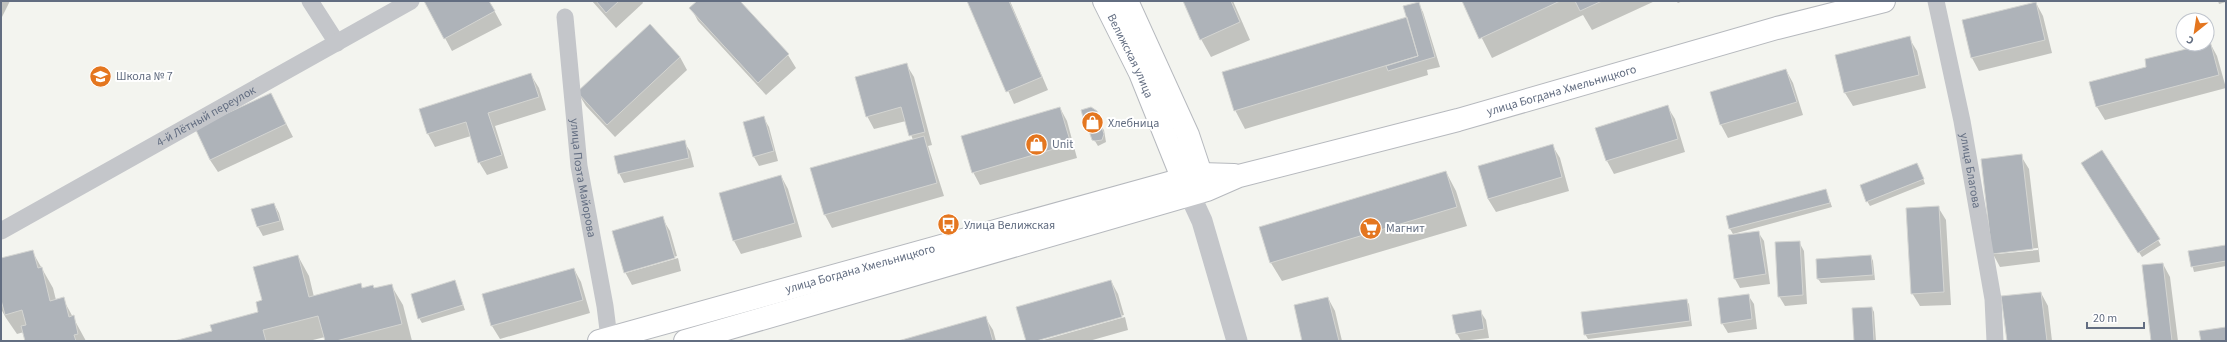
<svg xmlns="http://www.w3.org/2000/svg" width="2227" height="342" font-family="'Source Sans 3',sans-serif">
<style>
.shadow{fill:#0003;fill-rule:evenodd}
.building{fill:#aeb3b9;stroke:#d4d5d2}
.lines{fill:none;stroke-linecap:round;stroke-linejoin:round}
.secondary-casing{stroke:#b6b9be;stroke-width:24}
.minor{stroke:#c4c6ca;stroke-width:17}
.tertiary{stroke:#c4c6ca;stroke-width:21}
.secondary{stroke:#fff;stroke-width:22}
.labels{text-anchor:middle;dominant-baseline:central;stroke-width:4;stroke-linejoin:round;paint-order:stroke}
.street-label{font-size:12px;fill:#626d81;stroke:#fff}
.poi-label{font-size:12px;fill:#626d81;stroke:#fff;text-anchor:start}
</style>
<rect width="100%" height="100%" fill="#f3f4ef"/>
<path class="shadow" d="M1,1H10L1,19Z
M425,1H489L502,25L452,51Z
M592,1H642L643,3L616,28Z
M699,1H739L788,55L796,68L766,95L698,21L691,8Z
M968,1H1010L1048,90L1014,104Z
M1184,1H1233L1250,40L1211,57L1201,39Z
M1463,1H1655L1592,30L1583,15L1492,58Z
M1676,1H1683L1678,3Z
M2218,1H2226V2L2219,4Z
M1418,3L1423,12L1440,67L1427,70L1428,75L1245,129L1235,110L1408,18Z
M2036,3L2043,16L2052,53L1979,71L1972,58Z
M650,26L680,57L687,70L615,137L586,106L578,93Z
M1909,38L1917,51L1926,88L1853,106L1845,93Z
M2210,43L2217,56L2226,88L2105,120L2097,107L2091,83L2148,67L2146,60Z
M906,64L914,77L932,145L928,146L944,196L832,228L825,215L812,169L913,140L906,121L874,129L867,116Z
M1786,70L1793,83L1803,115L1728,138L1721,125L1711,93Z
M531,75L539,88L546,110L495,126L508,168L487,175L479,162L471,136L435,147L428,134L420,110Z
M271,94L293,137L218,172L210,160Z
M1667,106L1675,119L1685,152L1614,174L1607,161L1597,129Z
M1060,108L1067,121L1077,158L980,185L973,172Z
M1094,109L1101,122L1100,125L1104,130L1106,142L1098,146L1087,128L1082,111Z
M763,117L769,127L778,161L759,166L754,157Z
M684,142L690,151L694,167L624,183L619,173Z
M1552,145L1560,158L1569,191L1496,212L1488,199Z
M2102,151L2161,245L2142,257L2085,168Z
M2021,156L2029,169L2040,262L2000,267L1993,254ZM2038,248V250L1997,254V252Z
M1919,168L1925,184L1870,206L1867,201Z
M1446,172L1456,191L1467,226L1282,281L1271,263L1261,227Z
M781,176L788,189L802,237L741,254L734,241L720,193Z
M1826,190L1832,207L1733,234L1730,229L1727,217Z
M274,204L279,213L284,230L263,236L258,227L253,210Z
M1938,207L1946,220L1951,305L1920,306L1912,293Z
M662,218L670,231L677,256L626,271V273L678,258L681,271L632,285L625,272Z
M1758,232L1764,241L1770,284L1740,288L1735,279Z
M1799,242L1804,251L1807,304L1785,306L1779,296Z
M2226,246V266L2194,272L2189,252Z
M32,251L53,288L56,300L63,299L86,341H26L24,332L17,334L6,318L1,309V259Z
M298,256L309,276L314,297L361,285L363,289H375L391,285L403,305L412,341H326L325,337L309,341H177L213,332L259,313L263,301Z
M1871,256L1873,261L1875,280L1821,283L1818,279Z
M2163,264L2170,277L2178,341H2152Z
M574,269L581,282L590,313L500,339L492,326L483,295Z
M455,281L465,310L422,323L419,318Z
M1111,281L1118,294L1124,315L1027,341Z
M2041,293L2048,306L2052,341H2008Z
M1748,295L1754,304L1757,329L1728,333L1722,323Z
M1328,298L1335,311L1342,341H1303Z
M1686,300L1689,304L1692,326L1588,339L1585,334Z
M1872,308L1874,312L1876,341H1855Z
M1480,311L1486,320L1489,338L1461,341L1457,334Z
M985,317L993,330L996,341H902Z
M1125,317L1128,330L1089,341H1040Z"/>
<path class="building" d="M424,1H489L495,11L444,39Z
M596,1H619L606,13Z
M697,1H740L789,54L758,83L689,8Z
M967,1H1009L1042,77L1006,92Z
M1183,1H1231L1240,22L1200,40Z
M1462,1H1560L1479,39Z
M1575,1H1602L1580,11Z
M1419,2L1435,57L1388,71L1386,66L1418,56L1403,6Z
M2036,2L2045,40L1971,58L1962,20Z
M1407,17L1418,56L1234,111L1222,72Z
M650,24L680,57L607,125L577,92Z
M1910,36L1919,75L1844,93L1835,55Z
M2210,41L2219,75L2096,107L2089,82L2146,67L2145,59L2207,44Z
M907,63L925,132L909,136L901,107L866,117L855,77Z
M1786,69L1797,102L1720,125L1710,92Z
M531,73L539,97L488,113L502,155L478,163L466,122L427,134L419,109Z
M271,93L286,124L210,160L195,128Z
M1668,105L1678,139L1606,161L1595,128Z
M1060,107L1071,144L972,173L961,136Z
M1091,107L1097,111L1099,117L1097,122L1101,125L1104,134L1102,140L1095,141L1092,140L1088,128H1086L1081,110Z
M764,116L774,151L753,157L743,122Z
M924,136L937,183L824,215L810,168Z
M685,140L689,158L618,174L614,156Z
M1553,144L1562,177L1488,199L1478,166Z
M2102,150L2160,239L2138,253L2081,163Z
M2022,154L2033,249L1992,254L1981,159Z
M1917,163L1924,179L1866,202L1860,185Z
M1446,171L1457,207L1270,263L1259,227Z
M781,175L795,223L733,241L719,193Z
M1826,189L1830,203L1729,229L1726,216Z
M274,203L280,221L257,227L251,209Z
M1939,206L1944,292L1911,294L1906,208Z
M663,216L675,258L624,273L612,231Z
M1759,231L1766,274L1734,279L1728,235Z
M1800,241L1803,295L1778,297L1775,242Z
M2226,245V261L2191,267L2188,251Z
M33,250L38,268L42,267L50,301L64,297L69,317L74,315L78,334L74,335L76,341H25L21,326L26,325L22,310L5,315L1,300V258Z
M298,255L309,297L361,283L362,288L373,285L374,288L392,284L402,324L336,341H325L318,316L263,330L266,341H174L212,331L210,325L258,312L256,302L262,300L253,267Z
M1871,255L1873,275L1817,279L1816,259Z
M2163,263L2172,341H2151L2142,265Z
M574,268L583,300L491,326L482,294Z
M455,280L463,305L418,319L411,294Z
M1111,280L1122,317L1036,341H1026L1016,307Z
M2041,292L2047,341H2007L2001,296Z
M1749,294L1752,319L1721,324L1718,298Z
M1328,297L1339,341H1302L1294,305Z
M1687,299L1690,321L1584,335L1581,312Z
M1872,307L1874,341H1854L1852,308Z
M1481,310L1484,329L1456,334L1452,315Z
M986,316L993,341H898Z
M2226,327V341H2201L2199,331Z"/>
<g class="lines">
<defs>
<g id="secondary">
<path id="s4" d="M1104,1L1140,73L1183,180"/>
<path d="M1127,1L1188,135L1206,189"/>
<path id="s5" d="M599,341L1201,174L1234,175"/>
<path id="s6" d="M685,341L1207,190L1239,176L1458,120L1777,28L1884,1"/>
</g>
</defs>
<use href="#secondary" class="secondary-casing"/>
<g class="minor">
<path d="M310,1L337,43"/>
<path id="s1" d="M1936,1L1962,121L1993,299L1995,341"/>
<path id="s2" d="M565,17L579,166L605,306L609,338"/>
<path id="s3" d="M1,231L411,1"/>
</g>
<path class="tertiary" d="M1183,180L1202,221L1237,341"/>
<use href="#secondary" class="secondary"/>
</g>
<defs>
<symbol id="school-disc" viewBox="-11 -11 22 22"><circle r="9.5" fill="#e4761f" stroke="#fff"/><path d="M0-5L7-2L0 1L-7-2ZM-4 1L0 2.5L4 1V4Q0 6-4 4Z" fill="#fff"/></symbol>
<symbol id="shop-disc" viewBox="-11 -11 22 22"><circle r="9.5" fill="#e4761f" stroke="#fff"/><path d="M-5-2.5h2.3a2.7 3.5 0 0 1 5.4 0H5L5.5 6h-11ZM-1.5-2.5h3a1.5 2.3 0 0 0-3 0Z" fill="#fff"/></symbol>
<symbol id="bus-disc" viewBox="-11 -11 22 22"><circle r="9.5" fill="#e4761f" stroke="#fff"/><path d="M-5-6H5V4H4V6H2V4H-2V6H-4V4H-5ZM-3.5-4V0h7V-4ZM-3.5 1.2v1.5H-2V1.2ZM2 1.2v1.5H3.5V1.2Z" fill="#fff"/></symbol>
<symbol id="supermarket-disc" viewBox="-11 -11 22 22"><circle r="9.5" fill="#e4761f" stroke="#fff"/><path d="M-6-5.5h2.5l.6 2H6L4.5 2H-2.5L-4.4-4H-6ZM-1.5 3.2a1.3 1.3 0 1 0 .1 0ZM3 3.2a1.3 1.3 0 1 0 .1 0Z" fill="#fff"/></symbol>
</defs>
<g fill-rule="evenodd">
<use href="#school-disc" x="88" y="64" width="25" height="25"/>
<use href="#shop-disc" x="1080" y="110" width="25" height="25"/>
<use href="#shop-disc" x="1024" y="132" width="25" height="25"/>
<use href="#bus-disc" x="936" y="212" width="25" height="25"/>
<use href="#supermarket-disc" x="1358" y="216" width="25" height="25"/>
</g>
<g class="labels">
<g class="street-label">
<text stroke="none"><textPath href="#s4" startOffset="61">Велижская улица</textPath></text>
<text stroke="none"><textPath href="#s6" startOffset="912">улица Богдана Хмельницкого</textPath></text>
<text stroke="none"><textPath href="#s3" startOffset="235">4-й Лётный переулок</textPath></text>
<text stroke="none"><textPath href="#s1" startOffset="173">улица Благова</textPath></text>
<text stroke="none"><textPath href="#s2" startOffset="162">улица Поэта Майорова</textPath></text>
<text stroke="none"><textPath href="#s5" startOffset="271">улица Богдана Хмельницкого</textPath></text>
</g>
<g class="poi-label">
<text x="116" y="76">Школа № 7</text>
<text x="1108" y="123">Хлебница</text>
<text x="1052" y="144">Unit</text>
<text x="964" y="225">Улица Велижская</text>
<text x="1386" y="228">Магнит</text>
</g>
</g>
<rect width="2227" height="342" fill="none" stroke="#626d81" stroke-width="4"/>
<g transform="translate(2195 32) rotate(210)"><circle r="19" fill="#ffffff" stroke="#c0c5cd"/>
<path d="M0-3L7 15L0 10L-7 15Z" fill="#e4761f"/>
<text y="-6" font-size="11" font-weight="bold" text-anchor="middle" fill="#626d81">С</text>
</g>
<path d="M2087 322v6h57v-6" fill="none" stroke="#626d81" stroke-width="2"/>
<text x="2093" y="322" font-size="12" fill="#626d81" stroke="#ffffff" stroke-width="3" paint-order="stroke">20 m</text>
</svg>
